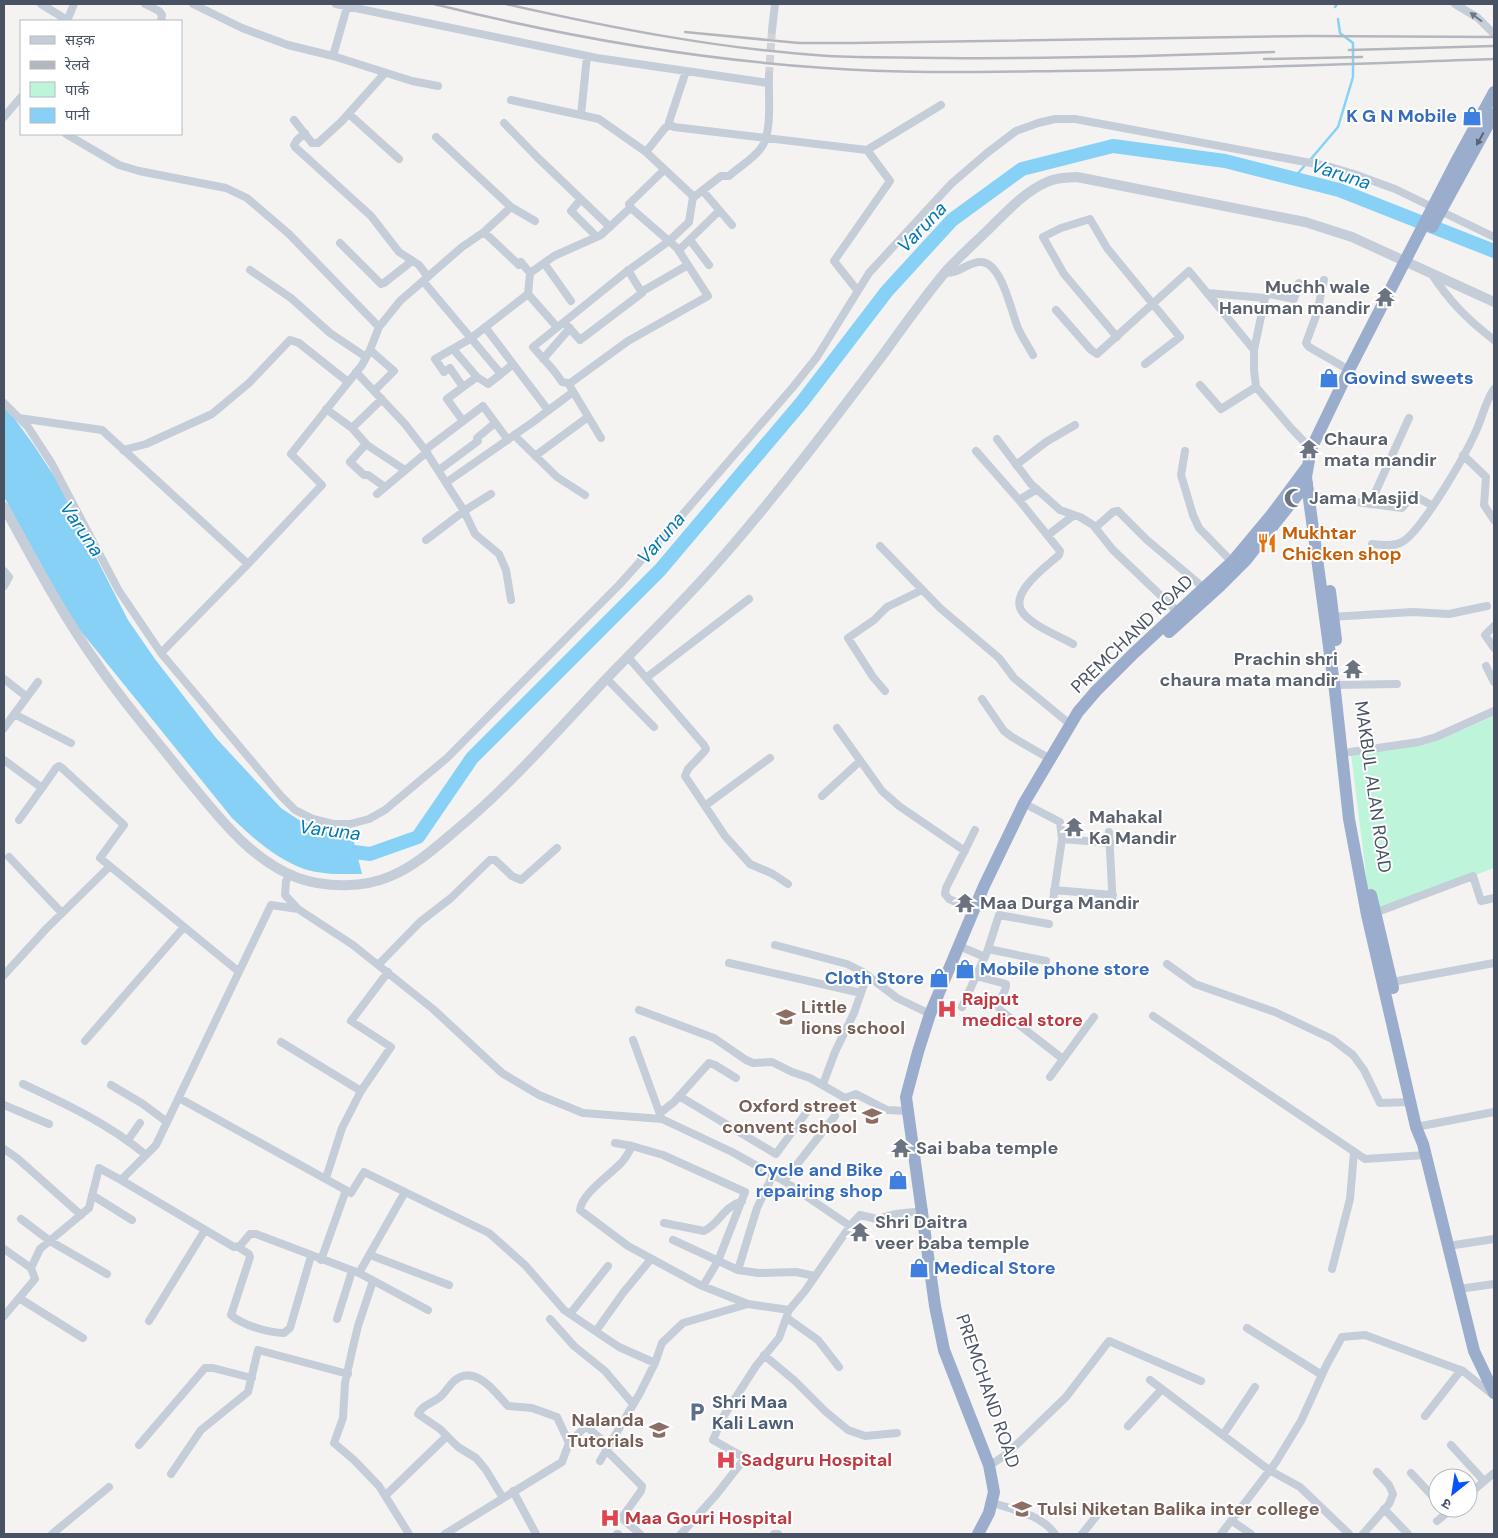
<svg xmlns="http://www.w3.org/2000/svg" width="1498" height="1538" font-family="'DM Sans','Noto Sans Devanagari',sans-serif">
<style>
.green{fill:#bef5da}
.water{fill:#87d1f6}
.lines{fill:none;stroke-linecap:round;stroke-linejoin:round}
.stream{stroke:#87d1f6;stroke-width:2.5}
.river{stroke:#87d1f6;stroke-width:14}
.minor-tunnel{stroke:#d2d3d5;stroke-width:8;stroke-dasharray:8 4;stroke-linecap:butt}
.minor{stroke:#c5cdd8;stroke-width:8}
.tertiary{stroke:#c5cdd8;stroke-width:10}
.trunk{stroke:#9badcc;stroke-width:12}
.rail{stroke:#b4b6bd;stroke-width:2.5}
.oneway{fill:#6e7786}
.oneway2{fill:#596478}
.labels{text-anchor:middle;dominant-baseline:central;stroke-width:4;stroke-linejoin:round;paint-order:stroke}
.shop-label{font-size:18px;font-weight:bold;fill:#366cbe;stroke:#fff;text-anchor:end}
.worship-label{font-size:18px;font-weight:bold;fill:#5b616d;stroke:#fff;text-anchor:start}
.food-label{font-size:18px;font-weight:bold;fill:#c56008;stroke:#fff;text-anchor:start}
.street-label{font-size:18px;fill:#485263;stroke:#fff}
.health-label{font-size:18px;font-weight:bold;fill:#be3a42;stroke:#fff;text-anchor:start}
.education-label{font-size:18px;font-weight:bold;fill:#785e54;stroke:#fff;text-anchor:start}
.service-label{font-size:18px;font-weight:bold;fill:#4e5e75;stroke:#fff;text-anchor:start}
.water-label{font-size:19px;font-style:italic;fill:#0179b4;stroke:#fff}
</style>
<rect width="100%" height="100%" fill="#f5f3f2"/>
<path class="green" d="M1494,716V868L1371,915L1351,754L1441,739Z"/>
<path class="water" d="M4,408L14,418L33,444L56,479L128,620L155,659L216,738L281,808L299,820L326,832L352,834L362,874C343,874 323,875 304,869C276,859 253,838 232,818L71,619L4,497Z"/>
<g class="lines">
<path class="stream" d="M1335,7L1337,4
M1310,160L1338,127L1353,77V43L1340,33L1338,19
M1293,179L1306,164"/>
<path class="river" d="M338,850L370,854L418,837L472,758L660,570L802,402L887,291L952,220L1022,169L1113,146L1225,161L1339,190L1494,251"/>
<path class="minor-tunnel" d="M769,75L772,30"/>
<path class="minor" d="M41,4L67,20
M145,4L159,11L162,15L161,21
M193,4L242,28L288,45L333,56
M336,4L597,58L768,83
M1455,4L1478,18L1494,34
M347,7L333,56L412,81L438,86
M67,21L74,4
M772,30L775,4
M686,71L669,122V124L674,127L867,150L941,105
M511,100L599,119L646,152L694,197L721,176H729C739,167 753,159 761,148C773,133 768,94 769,75
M349,114L399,159
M581,115L587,56
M4,117L21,97
M294,120L312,143H318L341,122L385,73
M504,123L537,157L610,227
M305,133L297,140L294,145L295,147L371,216L399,252L419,265L428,277
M66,134L119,165L139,171L226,188L247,198L289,234L379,327
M436,137L511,207
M646,152L665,128L670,125
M703,191L732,225
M581,199L571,211L597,237
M632,209L629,204L664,170
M484,232L519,265L521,262L530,273L554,256L601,235L628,210L632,209
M690,240L709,265
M340,243L381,284L384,283L412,261
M677,248L680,249L719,211
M544,263L571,301
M250,270L291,298L330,333L366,357
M945,273C960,274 968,261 982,262C1002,264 1011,311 1018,328C1022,337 1028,346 1033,355
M1431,273C1449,301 1468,320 1494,340
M1324,280L1317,313L1306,343L1309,347L1349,370
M423,281L501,374L513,364
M1299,283L1294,299L1269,294L1265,298L1254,350V370L1256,387L1291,428L1311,449
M857,290L834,261L890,181L867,150
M641,292L688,265
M1207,293L1265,298
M528,294L557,327
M1056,310L1091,350L1097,354L1189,271L1254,350
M564,322L580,340L642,293L628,270
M485,327L548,410
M1117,337L1064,274L1043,237L1061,228L1090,219L1107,248L1180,337L1145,364
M453,349L477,377L463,387
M370,350L394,371L374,391
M543,359L570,328
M356,372L405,424L425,450L464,511L475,534L499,554L506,570L511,600
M477,377L488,384L501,374
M569,384L628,341L708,296L677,248L632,209
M1200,385L1221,409L1256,387
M4,403L28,427L52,464L119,591L161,653L281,796L295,810L313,819L333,824H350L369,819L385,810L447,758L619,585L683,514L793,387L817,357L869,273L951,184L987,153L1016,131L1038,123L1055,119H1075L1327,166L1354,174L1395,189L1494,237
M326,409L352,428L382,399
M19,418L102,430L248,564
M463,421L447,399L463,387L450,368L444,372L435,359L470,339L528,294L530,273
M352,428L367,445L405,470
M514,435L557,477L585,495
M601,438L568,383L562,382C554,369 543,359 533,347L626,272L669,241L689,222L693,197
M997,439L1031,484L1060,510L1080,517L1093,525L1113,550L1178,612
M366,444L350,462L364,475H368L385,487
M123,450L146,444L212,414L249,383L290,340L299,343L348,382
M425,450L483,406L508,440
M976,451L1019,500L1060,551L1059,555C1047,566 1007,594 1023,613C1033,626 1059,636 1073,644
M1185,451L1181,475L1193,515L1199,528L1232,562
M1463,455L1486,477L1484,505L1494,520
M535,456L588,417
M1016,465L1046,442L1075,425
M439,470L478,441L477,438L495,423
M447,482L533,422L573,392
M377,494L427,452
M1317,497L1402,508L1413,495L1433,506
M1019,500L1037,489
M1370,504L1409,418
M1096,527L1113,512L1118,511L1147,540L1204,588
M1048,535L1074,515
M426,540L464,511L491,494
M1372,544C1381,545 1394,547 1402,542C1422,531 1466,454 1476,431C1483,416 1485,402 1494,389
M880,546L940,608L999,658L1014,678L1071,725
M4,571L9,577L4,586
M1330,617L1413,612L1449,614L1487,606
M1494,626L1485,635L1494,648
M161,653L248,564L322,485L291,454L362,365L370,350L379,327L400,301L462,247L484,232L511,207L535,221
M628,657L704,745L706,749L704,752L688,769L685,776L725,836L750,864L773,874L788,884
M1486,666L1494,682
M646,678L749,599
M4,679L27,697
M607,679L654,727
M1334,685L1397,684
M885,691L873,677L848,638L874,620L887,607L922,590
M982,699L1004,731L1012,737L1050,759
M14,714L71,743
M4,728L38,682
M837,728L882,791L899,806L965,851
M1350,752L1419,742L1436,737L1494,711
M4,760L42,788L56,768L59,766L62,768L124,825L100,858L238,971
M822,796L860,761
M706,805L770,758
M1031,807L1060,822L1062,839L1111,843
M19,820L42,788
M975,830L946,888L945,894L949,899L975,910
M1109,832L1113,907
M9,857L62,913
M291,874L286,881L285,895L298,909
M1054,890L1113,895
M1053,900L1062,839
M1372,914L1473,876L1481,901L1494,898
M775,945L847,964L863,972L897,998L930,1014
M959,946L985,957
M988,949L1046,961
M729,963L861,993
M1167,964L1195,984L1275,1012L1332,1039L1353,1055L1364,1070L1380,1103L1410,1102
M378,965L420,922L451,898L490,860H495L512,876L521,880L557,848
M4,975L46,929L109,867
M976,976L1006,984C1007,994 995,1000 1000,1010L1063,1059
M1392,982L1494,963
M962,1007L987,952L999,915L1049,924
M639,1010L714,1038L746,1060L753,1063L772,1062L792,1072L810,1078L845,1098L856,1094L887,1110L907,1111
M1153,1016L1365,1159L1426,1155
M633,1040L661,1117
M85,1041L184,927
M281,1042L361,1091
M1050,1077L1094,1017
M23,1084C66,1104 109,1124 146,1155
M823,1084L835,1052L854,1013L867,976
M111,1085L143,1104L167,1122
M679,1096L776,1154L806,1113
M179,1098L351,1193L364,1172L489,1233L525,1265L564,1310L619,1347L655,1363
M4,1105L49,1124
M660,1113L674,1102L709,1063L715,1065L736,1078
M1416,1127L1494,1112
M128,1140L140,1123
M615,1143L632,1146L663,1155L745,1192L718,1261L703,1286
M632,1146C629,1152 626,1158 621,1163C611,1174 581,1194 580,1210L628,1246L700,1285L748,1304
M4,1149L17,1158L81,1215
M326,1178L342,1128L361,1091L391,1047L351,1021L388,972
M121,1180L234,1247L240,1246L250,1234H256L359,1273L428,1310
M784,1181L835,1116
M92,1195L132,1220
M21,1219L50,1241L107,1274
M664,1223L704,1231C719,1224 723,1207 742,1201
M673,1240L738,1270L758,1273L796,1272L815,1276
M1448,1246L1494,1239
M238,1247L249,1254L250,1257L231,1315C242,1325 269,1333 284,1333L290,1328L311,1256
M4,1249L31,1268
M370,1255L449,1285
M321,1260L346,1190
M1332,1269L1350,1199L1354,1152
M738,1270L757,1208L773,1175
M359,1273L405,1192
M373,1281L358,1326L352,1351L345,1383L343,1418L334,1443L354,1460L379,1486L409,1534
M1459,1289L1494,1284
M19,1298L83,1338
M570,1314L608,1266
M4,1316L35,1279L31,1268L40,1249L89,1208L99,1168L121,1180L156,1145L271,905L298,909L353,945L433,1009L502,1073L539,1095L583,1113L662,1119L732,1152L784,1181L850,1226L860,1215L877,1219L895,1214L924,1211
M787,1318L818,1340L839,1367
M337,1319L352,1271
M550,1319L574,1346L605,1371L633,1404
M149,1321L205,1230
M1247,1328L1322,1375
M596,1331L623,1293L651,1259
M764,1355L795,1381L826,1412L848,1430L865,1436L897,1433
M1150,1380L1269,1470L1300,1487L1349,1534
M1425,1416L1461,1370
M1128,1426L1162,1389
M1223,1435L1255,1387
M569,1443L586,1426L609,1446
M139,1445L205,1368H213L252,1378
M1451,1445L1484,1481
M606,1450L642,1486L641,1491L623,1516L624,1520L640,1534
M600,1461L640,1393L655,1363L662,1343L683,1323L748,1304L789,1310L805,1291L850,1226
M995,1462L1008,1453L1066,1397L1109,1341L1201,1381
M1411,1473L1438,1502
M171,1474L201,1430L248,1392L258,1350L348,1374
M513,1491L536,1534
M386,1495L447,1436
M1468,1495L1494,1473
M993,1503C1015,1510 1041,1515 1055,1534
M1384,1509L1408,1534
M1232,1521L1251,1534
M1437,1521L1453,1508
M52,1534L109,1487
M445,1534L562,1462L569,1443L557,1417L532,1408L508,1406C495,1392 474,1362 453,1382C448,1387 445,1393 440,1397C433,1403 422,1405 418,1414L440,1429L458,1447L476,1458L486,1470L503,1498
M617,1534H618
M681,1534L716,1495L745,1458L713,1440L723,1417L756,1366L779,1338L789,1310
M774,1534H778
M1082,1534L1102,1509
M1221,1534L1276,1462L1301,1421L1326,1366L1342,1337L1365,1335L1463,1371L1493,1395
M1363,1534L1389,1504L1393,1494L1389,1485L1377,1472"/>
<path class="tertiary" d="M4,507C33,559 61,613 96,662C122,701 154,737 183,774C215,812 249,860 298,878C326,888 364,888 391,876C415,866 435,848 455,831C506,789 549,740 594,692C635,648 679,607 719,561C777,495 832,422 885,352C905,324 925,296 947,270C961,255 977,241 992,226C1008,210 1026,191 1047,182C1057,177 1067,178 1077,177L1305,222L1352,237L1494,302"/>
<path class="trunk" d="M1494,92L1458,158L1349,370L1311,449L1306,477L1335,691L1349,819L1367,915L1416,1127L1423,1144L1474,1351L1494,1393
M1432,227L1494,114
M1330,591L1336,640
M1169,632L1220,586L1246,560L1307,483
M1371,895L1393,988
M978,1534L989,1513L994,1492L989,1465L944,1350L935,1306L906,1097L918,1052L930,1014L984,886L1024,803L1078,712L1096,691L1133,654L1232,562L1272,514L1307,467"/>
<path class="rail" d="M434,4C562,36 693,59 825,68C903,74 982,72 1060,71C1205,70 1350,64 1494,59
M506,4C612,28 719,49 828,56C866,58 906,57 944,58C1054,59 1164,56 1274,52
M685,32L799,43H852L1309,36L1494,37
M1349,50L1494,46
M1264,59L1362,57"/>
</g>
<defs><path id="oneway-solid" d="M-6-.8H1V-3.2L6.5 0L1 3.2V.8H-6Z" transform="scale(1.25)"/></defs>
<use class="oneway" href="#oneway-solid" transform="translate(1476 17) rotate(-143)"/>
<use class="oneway2" href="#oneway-solid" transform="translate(1480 139) rotate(119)"/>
<defs>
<symbol id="shop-bare" viewBox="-9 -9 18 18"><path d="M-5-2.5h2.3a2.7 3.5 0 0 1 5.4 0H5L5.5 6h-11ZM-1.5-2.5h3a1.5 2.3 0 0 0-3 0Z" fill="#3f7fe0" stroke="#fff" stroke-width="2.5" paint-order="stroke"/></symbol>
<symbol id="temple-bare" viewBox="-9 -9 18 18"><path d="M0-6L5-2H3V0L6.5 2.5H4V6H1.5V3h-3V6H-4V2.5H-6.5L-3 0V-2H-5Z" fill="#6b7280" stroke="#fff" stroke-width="2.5" paint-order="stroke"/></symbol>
<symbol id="mosque-bare" viewBox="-9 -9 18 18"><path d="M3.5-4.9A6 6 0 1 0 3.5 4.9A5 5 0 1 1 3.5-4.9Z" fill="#6b7280" stroke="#fff" stroke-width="2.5" paint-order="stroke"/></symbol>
<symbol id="restaurant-bare" viewBox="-9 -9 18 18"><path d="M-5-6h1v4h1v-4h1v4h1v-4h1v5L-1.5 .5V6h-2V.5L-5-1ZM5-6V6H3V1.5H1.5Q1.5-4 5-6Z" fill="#e8710a" stroke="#fff" stroke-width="2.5" paint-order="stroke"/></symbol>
<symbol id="hospital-bare" viewBox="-9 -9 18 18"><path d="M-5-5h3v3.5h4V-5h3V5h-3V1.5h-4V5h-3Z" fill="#e0444e" stroke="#fff" stroke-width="2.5" paint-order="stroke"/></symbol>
<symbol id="school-bare" viewBox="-9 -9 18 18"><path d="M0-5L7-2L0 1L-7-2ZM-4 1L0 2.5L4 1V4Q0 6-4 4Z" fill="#8d6e63" stroke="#fff" stroke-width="2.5" paint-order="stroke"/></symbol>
<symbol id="parking-bare" viewBox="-9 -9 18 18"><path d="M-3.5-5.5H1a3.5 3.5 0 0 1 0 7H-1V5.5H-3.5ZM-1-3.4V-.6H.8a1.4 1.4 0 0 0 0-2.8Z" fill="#5c6f8a" stroke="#fff" stroke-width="2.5" paint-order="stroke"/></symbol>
<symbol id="university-bare" viewBox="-9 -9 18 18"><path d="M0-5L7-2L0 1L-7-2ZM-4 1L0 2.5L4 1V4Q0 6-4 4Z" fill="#8d6e63" stroke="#fff" stroke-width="2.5" paint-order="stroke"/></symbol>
</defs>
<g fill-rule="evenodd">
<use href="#shop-bare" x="1458" y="102" width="28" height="28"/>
<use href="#temple-bare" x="1371" y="283" width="28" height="28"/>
<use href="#shop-bare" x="1315" y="364" width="28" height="28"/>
<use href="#temple-bare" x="1295" y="435" width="28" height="28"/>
<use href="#mosque-bare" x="1280" y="484" width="28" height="28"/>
<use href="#restaurant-bare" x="1253" y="529" width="28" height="28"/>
<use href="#temple-bare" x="1339" y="655" width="28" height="28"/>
<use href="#temple-bare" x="1060" y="813" width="28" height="28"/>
<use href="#temple-bare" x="951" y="889" width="28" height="28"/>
<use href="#shop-bare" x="951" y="955" width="28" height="28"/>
<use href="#shop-bare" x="925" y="964" width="28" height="28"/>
<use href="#hospital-bare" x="933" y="995" width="28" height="28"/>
<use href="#school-bare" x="772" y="1003" width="28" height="28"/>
<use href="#school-bare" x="858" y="1102" width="28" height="28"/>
<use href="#temple-bare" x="887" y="1134" width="28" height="28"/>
<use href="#shop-bare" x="884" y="1166" width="28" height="28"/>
<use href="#temple-bare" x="846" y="1218" width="28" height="28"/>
<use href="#shop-bare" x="905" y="1254" width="28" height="28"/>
<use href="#parking-bare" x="683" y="1398" width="28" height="28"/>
<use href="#school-bare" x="645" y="1416" width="28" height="28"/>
<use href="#hospital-bare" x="712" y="1446" width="28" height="28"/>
<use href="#university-bare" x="1008" y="1495" width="28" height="28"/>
<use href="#hospital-bare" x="596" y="1504" width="28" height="28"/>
</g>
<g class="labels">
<g class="shop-label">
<text x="1457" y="116">K G N Mobile</text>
<text x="1344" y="378" text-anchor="start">Govind sweets</text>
<text x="980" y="969" text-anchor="start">Mobile phone store</text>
<text x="924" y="978">Cloth Store</text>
<text x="883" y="1170">Cycle and Bike<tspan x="883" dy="21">repairing shop</tspan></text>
<text x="934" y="1268" text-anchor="start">Medical Store</text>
</g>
<g class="worship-label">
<text x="1370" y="287" text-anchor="end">Muchh wale<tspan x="1370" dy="21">Hanuman mandir</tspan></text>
<text x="1324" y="439">Chaura<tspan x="1324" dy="21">mata mandir</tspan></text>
<text x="1309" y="498">Jama Masjid</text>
<text x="1338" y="659" text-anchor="end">Prachin shri<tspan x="1338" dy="21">chaura mata mandir</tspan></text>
<text x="1089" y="817">Mahakal<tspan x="1089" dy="21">Ka Mandir</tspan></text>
<text x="980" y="903">Maa Durga Mandir</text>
<text x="916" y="1148">Sai baba temple</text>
<text x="875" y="1222">Shri Daitra<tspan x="875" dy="21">veer baba temple</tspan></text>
</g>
<g class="food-label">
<text x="1282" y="533">Mukhtar<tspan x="1282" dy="21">Chicken shop</tspan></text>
</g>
<g class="street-label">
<text transform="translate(1132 634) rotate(-44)">PREMCHAND ROAD</text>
<text transform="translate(1373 787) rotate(82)">MAKBUL ALAN ROAD</text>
<text transform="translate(988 1391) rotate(71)">PREMCHAND ROAD</text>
</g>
<g class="health-label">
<text x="962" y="999">Rajput<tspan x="962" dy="21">medical store</tspan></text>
<text x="741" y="1460">Sadguru Hospital</text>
<text x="625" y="1518">Maa Gouri Hospital</text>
</g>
<g class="education-label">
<text x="801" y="1007">Little<tspan x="801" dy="21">lions school</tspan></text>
<text x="857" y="1106" text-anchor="end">Oxford street<tspan x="857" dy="21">convent school</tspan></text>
<text x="644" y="1420" text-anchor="end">Nalanda<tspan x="644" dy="21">Tutorials</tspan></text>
<text x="1037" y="1509">Tulsi Niketan Balika inter college</text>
</g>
<g class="service-label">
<text x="712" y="1402">Shri Maa<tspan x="712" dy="21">Kali Lawn</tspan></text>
</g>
<g class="water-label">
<text transform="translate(1341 174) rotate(18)">Varuna</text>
<text transform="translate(922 227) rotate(-46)">Varuna</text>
<text transform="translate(82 529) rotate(56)">Varuna</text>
<text transform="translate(661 538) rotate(-49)">Varuna</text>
<text transform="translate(330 830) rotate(7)">Varuna</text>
</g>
</g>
<rect width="1498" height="1538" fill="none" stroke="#485263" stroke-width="10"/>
<rect x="20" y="20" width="162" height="115" fill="#ffffff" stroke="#b6bac1"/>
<rect x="30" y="36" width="25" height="8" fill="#c5cdd8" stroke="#b6bac1"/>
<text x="65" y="45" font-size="15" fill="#485263">सड़क</text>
<rect x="30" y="61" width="25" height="8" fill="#b4b6bd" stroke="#b6bac1"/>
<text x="65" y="70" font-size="15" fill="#485263">रेलवे</text>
<rect x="30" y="82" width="25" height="15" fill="#bef5da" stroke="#b6bac1"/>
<text x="65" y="95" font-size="15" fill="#485263">पार्क</text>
<rect x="30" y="108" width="25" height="15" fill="#87d1f6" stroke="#b6bac1"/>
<text x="65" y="120" font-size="15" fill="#485263">पानी</text>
<g transform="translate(1453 1493) rotate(210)"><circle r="24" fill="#ffffff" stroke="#b6bac1"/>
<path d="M0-4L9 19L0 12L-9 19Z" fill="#0753fb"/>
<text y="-8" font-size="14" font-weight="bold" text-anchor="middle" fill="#485263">उ</text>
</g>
</svg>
